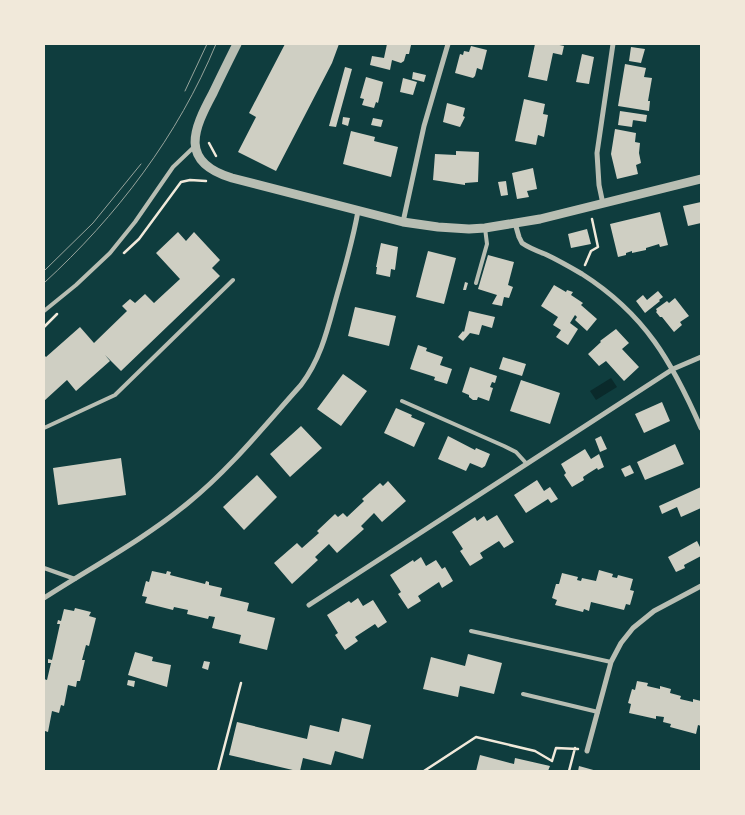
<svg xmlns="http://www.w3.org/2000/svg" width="745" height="815" font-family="Quicksand,sans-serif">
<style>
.water{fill:#0a2a2b}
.building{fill:#cfcfc3}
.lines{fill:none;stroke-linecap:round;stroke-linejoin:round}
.path{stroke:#f1e9da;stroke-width:2.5}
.service{stroke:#b8beb3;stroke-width:4}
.minor{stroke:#b8beb3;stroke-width:5}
.tertiary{stroke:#b8beb3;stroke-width:9}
.tram{stroke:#97a49c;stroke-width:1}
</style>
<rect width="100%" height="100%" fill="#0f3d3e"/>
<path class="water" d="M611,378L617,387L596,400L590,391Z"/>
<path class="building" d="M285,44H339L332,63L276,171L238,152L256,117L249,113Z
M387,44L411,45L409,54H406L404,61L401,63L392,60L390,70L370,65L372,56L384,58Z
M535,44H555L564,46L562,55L553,53L547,81L528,77Z
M471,46L487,50L482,70L477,68L475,76L473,78L455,73L460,54L463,55L464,51L469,52Z
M631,47L645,49L641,63L629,61Z
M582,54L594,57L589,84L576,82Z
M625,64L646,68L644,77L652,78L648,101H650L649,111L618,106Z
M345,67L352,69L336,127L329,126Z
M413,72L426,75L424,82L412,79Z
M366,77L383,82L378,103L376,102L374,108L362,105L364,99L360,98Z
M403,78L417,82L413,95L400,92Z
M524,99L545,104L543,114L548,115L544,137L538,135L536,145L515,141Z
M447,103L465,108L463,116L465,117L460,127L443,122Z
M620,111L647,115L646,122L619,118Z
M343,117L350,118L348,126L342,124Z
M373,118L383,120L381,127L371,125Z
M619,118L633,120L632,127L618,125Z
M615,129L636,133L635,142L640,143L639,153L641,163L636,165L638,174L617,179L611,154Z
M351,131L375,137L374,141L398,147L391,177L343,164Z
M456,151L479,152L478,182L465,183V185L433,180L435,154L456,155Z
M533,168L537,189L527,191L529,197L517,199L512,173Z
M506,181L508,195L501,196L498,182Z
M701,202V223L688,226L683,206Z
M660,212L668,245L660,247L659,244L646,248V250L632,253V251L626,253V255L618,257L610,224Z
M587,229L591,244L571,248L568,234Z
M178,232L186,241L194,232L220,260L212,268L220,276L121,371L105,355L110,361L76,391L67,380L44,401V357L45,356L46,357L80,327L94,343L127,311L122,306L130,299L135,303L145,294L154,303L180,279L156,253Z
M381,243L398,247L395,270L391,269L390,277L376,274L377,267H376Z
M428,251L456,258L444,304L416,297Z
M488,255L514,262L508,285L513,287L509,298L504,297L502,306L492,304L497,295L478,289Z
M465,282L468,283L466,290H463Z
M554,285L566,292L567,290L573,292L571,295L583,303L581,305L597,319L587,331L575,320L577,317L575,315L570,323L578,329L568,345L556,337L561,330L553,325L558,317L541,306Z
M658,291L663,297L659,300L660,301L645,313L636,301L643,295L647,300Z
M675,298L689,316L680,322L682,325L674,332L662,317H660L656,312L657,311L656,309L667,301L669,303Z
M355,307L396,316L389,346L348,336Z
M469,311L495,317L492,328L482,325L479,335L470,333L463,341L458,337L463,331L464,332Z
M616,329L629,343L622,349L639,367L624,381L606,361L599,366L588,354L601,342L600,341Z
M418,345L427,348L426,351L443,357L440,365L452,369L447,384L434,380L435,377L410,369Z
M503,357L526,364L522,376L499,369Z
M470,367L497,376L495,383L492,382L490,387L493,388L489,401L478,397L477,400H473L469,397V395L462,392Z
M343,374L367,391L341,426L317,409Z
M521,380L560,393L550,424L510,411Z
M662,402L670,421L644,433L635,414Z
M396,408L412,415L411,417L425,423L414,447L384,433Z
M301,426L322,448L290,477L270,454Z
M448,436L475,450L476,448L490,454L485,466L482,468L470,463L466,471L438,459Z
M601,436L607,449L600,452L595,439Z
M675,444L684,464L645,480L637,462Z
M585,449L591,459L599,454L604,467L598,470L597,468L589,473L583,477L584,480L572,487L564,475L566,473L561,464Z
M121,458L126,495L58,505L53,468Z
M630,465L634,473L625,477L621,469Z
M257,475L277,497L244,530L223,507Z
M537,480L544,491L550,487L558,499L551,503L548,499L526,513L514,495Z
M388,481L406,501L382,522L374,513L361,526L364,529L337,553L329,544L315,557L318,560L292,584L274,563L297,543L302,548L319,533L317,531L335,514L338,517L343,513L347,517L364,501L362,499L380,483L383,486Z
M701,487V508L681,517L677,507L662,514L659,506Z
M497,515L514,542L504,548L499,541L480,553L483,558L470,566L460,551L463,549L452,532L475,517L477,521L484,516L487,521Z
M697,541L700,547L701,546V556L684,565L685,568L676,572L668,557Z
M421,557L426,566L436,560L442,569L445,567L453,581L442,588L439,582L418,596L421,601L408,609L398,594L401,592L390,575L413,560L414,562Z
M599,570L613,574L612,577L617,578L618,575L633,579L630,590L634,591L630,605L626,604L624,610L591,602L589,611L584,609L583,612L555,605L557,600L552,598L556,584H559L562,573L578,577L577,580L581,581L582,578L596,581Z
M152,571L166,574L167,571L171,572L170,575L205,584L206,581L209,582V585L222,588L220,596L249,603L247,611L275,618L267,650L239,643L241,635L212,628L215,617L209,616L208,619L187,614L188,610L174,607L173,610L145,603L147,597L142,596L146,581L149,582Z
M358,598L363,606L373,600L387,622L378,628L375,624L355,637L358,641L345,650L335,635L338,633L327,615L349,601L351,603Z
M75,608L91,612L89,616L96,618L89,646L86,645L82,660H85L80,681H77L76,687L68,685L64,706L61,705L59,713L52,711L48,732L45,731L44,735V679L47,680L51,663H48V659L52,660L60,624H57L58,620L61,621L64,609L74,611Z
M135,652L153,657L152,661L171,665L167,687L128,675Z
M468,654L502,663L494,694L460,686L458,697L423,689L431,657L465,666Z
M204,661L210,662L208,670L202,668Z
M128,680L135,681L134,687L127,685Z
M637,681L648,683L647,686L660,689V686L671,689L670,693L681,696L680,699L693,702V699L701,701V726L698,725L696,734L670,727L671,724L663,722L664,717L656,716V719L629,713L631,704L628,703L632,689L635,690Z
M342,718L371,725L363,759L335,751L331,765L303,758L300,771H297L229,755L237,722L307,739L310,725L339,732Z
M480,755L514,764L515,758L550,766L548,771H476Z
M579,766L597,771H578Z"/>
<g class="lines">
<path class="path" d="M209,143L216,156
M124,253L139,239L181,182L190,180L206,181
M585,265L591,251L598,247L592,219
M44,327L57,314
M218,771L241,683
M424,771L476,737L535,751L552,761L556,748L578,749
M569,771L575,748"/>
<path class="service" d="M476,283L487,244L485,228
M44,311L76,285L110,253L135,222L173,167L195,146
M402,401L504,446L516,452L526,463
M44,428L115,395L233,280
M44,568L75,579
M471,631L611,662
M523,694L598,712"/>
<path class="minor" d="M603,204L599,185L597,153L613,44
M403,222L424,126L448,44
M515,223L519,237L522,243C529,248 537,251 545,254C558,260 570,267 582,274C645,314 672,362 701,428
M44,598C92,567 143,540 188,503C230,469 265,425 301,385C322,357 328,327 337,295C345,267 353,240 358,211
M309,605L673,369L701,357
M587,751L611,662L621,643L633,628L654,611L701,586"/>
<path class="tertiary" d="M237,44C229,60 221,76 213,93C193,130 179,162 232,178L403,222L438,227L469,229L485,228L540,219L701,179"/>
<path class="tram" d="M185,91L207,44
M44,271L93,223L141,164
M44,283C117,216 178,136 216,44"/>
</g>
<rect width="745" height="815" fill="none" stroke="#f1e9da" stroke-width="90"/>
</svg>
